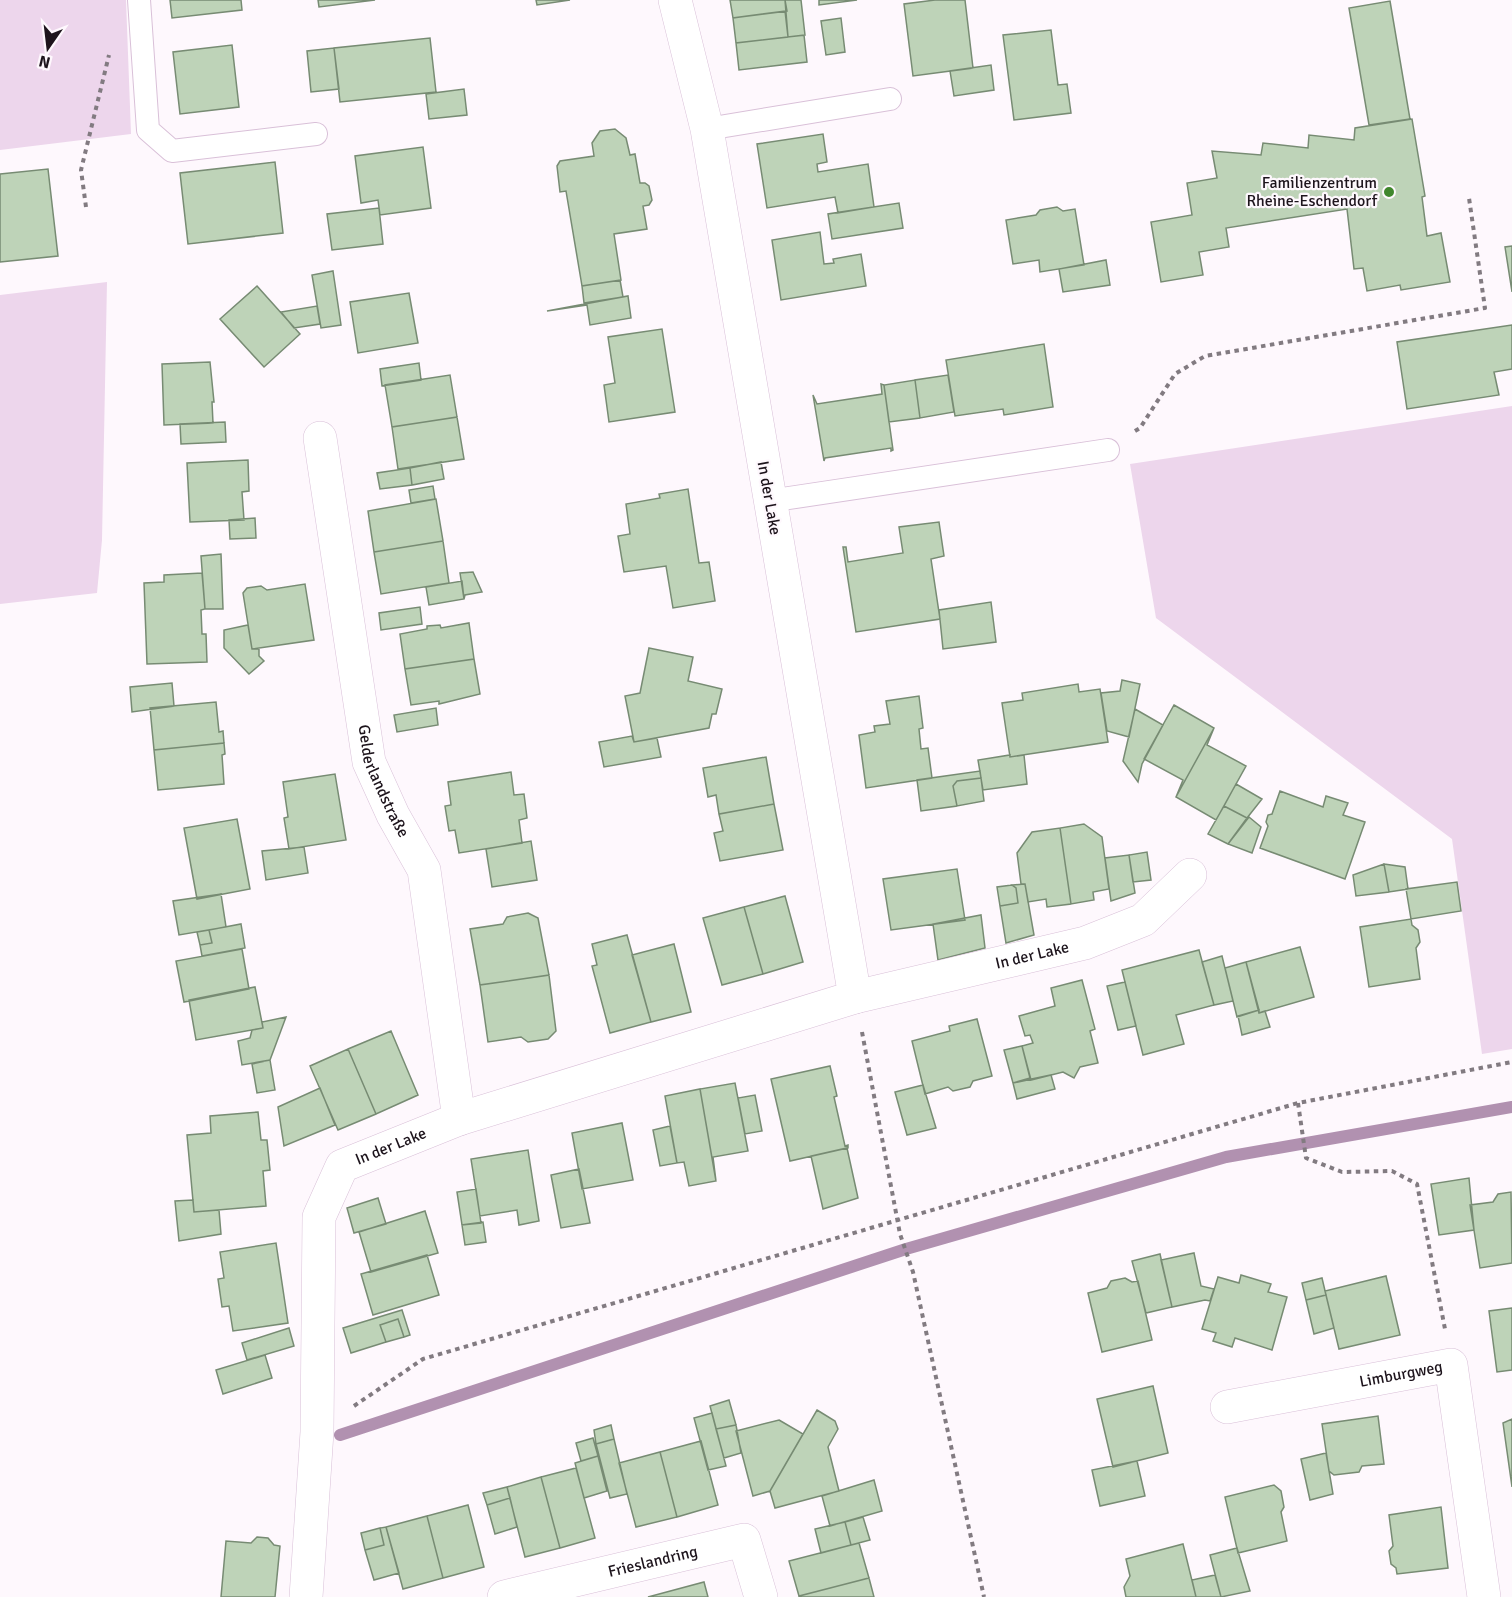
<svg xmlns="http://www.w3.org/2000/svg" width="1512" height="1597" font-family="Signika,sans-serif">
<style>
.green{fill:#edd6ec}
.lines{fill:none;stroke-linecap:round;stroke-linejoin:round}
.stream{stroke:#b191b0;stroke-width:12}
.building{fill:#bed3b8;stroke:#778b73;stroke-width:1.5}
.lane-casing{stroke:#d9c0d8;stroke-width:24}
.street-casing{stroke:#d9c0d8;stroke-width:34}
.path{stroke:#827b81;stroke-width:4;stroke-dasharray:4.5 4.5;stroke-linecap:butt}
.lane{stroke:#fff;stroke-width:22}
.street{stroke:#fff;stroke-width:33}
.poi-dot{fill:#40872d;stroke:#fef8fd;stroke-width:2}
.labels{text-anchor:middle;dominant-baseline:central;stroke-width:4.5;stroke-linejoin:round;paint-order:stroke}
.poi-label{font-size:16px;fill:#1d141c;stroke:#fef8fd;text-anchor:end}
.street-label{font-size:16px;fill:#1d141c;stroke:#fef8fd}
</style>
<rect width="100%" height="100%" fill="#fef8fd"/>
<path class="green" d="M0,0H126L131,134L0,150Z
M107,282L102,540L97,593L0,604V295Z
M1512,406V1049L1482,1054L1452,839L1156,618L1130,464Z"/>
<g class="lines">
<path class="stream" d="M340,1435L906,1249L1226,1157L1512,1107"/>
</g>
<path class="building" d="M170,0H241L242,10L172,18Z
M318,0H375L319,7Z
M536,0H570L537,5Z
M730,0H785L787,11L733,18Z
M785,0H801L805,35L788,37Z
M819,0H857L819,5Z
M935,0H965L973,68L913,76L904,4Z
M1390,1L1410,119L1369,125L1349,8Z
M785,11L788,37L736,43L733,18Z
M841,18L845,52L826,55L821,21Z
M1051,30L1058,85L1067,84L1071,113L1014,120L1003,35Z
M804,35L807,62L739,70L736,43Z
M430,38L436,92L340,102L334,48Z
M232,45L239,107L180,114L173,52Z
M334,48L339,89L311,92L307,51Z
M991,65L994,90L954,96L950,71Z
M464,89L467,115L429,119L426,94Z
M1412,119L1425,196L1422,197L1427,236L1441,233L1450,282L1401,290L1400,285L1367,291L1363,268L1354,269L1347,209L1226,228L1229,247L1199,252L1203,275L1161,282L1151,222L1192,215L1187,183L1217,178L1212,151L1261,155L1263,143L1308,148L1309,135L1354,140L1355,128Z
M615,129L626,138L630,155L635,154L640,183H645L649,186L652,200L649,205L643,206L647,229L614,234L621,280L582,286L566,191L560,192L557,166L560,161L594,156L592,143L600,131Z
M823,134L827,162L817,164L818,172L868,164L874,207L838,213L835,197L767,208L757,144Z
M423,147L431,208L380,215L378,200L361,203L355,156Z
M275,162L283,233L188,244L180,173Z
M48,169L58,256L0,262V174Z
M899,203L903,228L832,239L828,214Z
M1057,207L1063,211L1075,209L1084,265L1040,272L1039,260L1013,264L1006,220L1036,215L1040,210Z
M379,208L383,244L332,250L327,214Z
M820,232L824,264L834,263L833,259L861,254L866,286L781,300L772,240Z
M1512,246V292L1505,247Z
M1106,260L1110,285L1063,292L1059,269Z
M333,271L341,325L321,328L312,275Z
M620,280L623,297L584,303L582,286Z
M257,286L300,334L264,367L220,319Z
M409,293L418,343L358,353L350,302Z
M628,296L631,318L590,325L587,305L547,311Z
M317,306L320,324L294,328L281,312Z
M1512,325V369L1494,372L1499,395L1407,409L1397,342Z
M662,329L675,412L609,422L604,385L615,383L608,337Z
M1044,344L1053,407L1004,415L1003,409L955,416L946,360Z
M210,362L214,402H212L213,423L164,425L162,364Z
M419,363L421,380L382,386L380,369Z
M450,375L457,417L392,427L385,385Z
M948,375L954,412L920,418L915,380Z
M915,380L920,418L889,422L884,385Z
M881,384L884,385L893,450L891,451V448L825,458L824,461L813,395L817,404L882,394Z
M457,417L464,459L398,469L392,427Z
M225,422L226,442L181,444L180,424Z
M248,460L249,491L242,492L244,520L190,522L187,463Z
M441,462L444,479L412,485L410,468Z
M410,468L412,485L380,489L377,473Z
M433,486L435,499L411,503L409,490Z
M688,489L699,563L709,562L715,601L673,608L666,566L624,572L618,536L630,534L626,504L660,498L659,494Z
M436,499L443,541L374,552L368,511Z
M255,518L256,538L230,539L229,520Z
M939,522L944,556L931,559L940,619L856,632L843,547H846L848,562L903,553L899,527Z
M443,541L449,583L381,594L374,552Z
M221,554L223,609H205L201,556Z
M473,572L482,592L465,595L464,599L460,573Z
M202,573L205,609L201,610L202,634H206L207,662L147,664L144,583L164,582V575Z
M462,581L464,599L429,605L426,587Z
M305,584L314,640L252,649L243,593L247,588L261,586L267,590Z
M991,602L996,642L943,649L939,610Z
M420,607L422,624L381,630L379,613Z
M469,623L474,659L405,669L400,634L427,629V626L440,625L441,628Z
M248,625L252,649H259V656L264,661L249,674L224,648V630Z
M649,648L693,657L688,681L722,689L716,714H712L709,728L634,742L625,696L640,693Z
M474,659L480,694L439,704V701L411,705L405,669Z
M1122,680L1140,684L1129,737L1107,731L1101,693L1120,691Z
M172,683L174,706L132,712L130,687Z
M1078,684L1079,692L1100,689L1108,742L1010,757L1002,703L1023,700L1022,693Z
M919,696L923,728L919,729L921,749L928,748L932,778L866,788L859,735L875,732L874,726L890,724L886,701Z
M216,702L219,732L223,731L224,743L154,750L150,708Z
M1174,705L1214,728L1176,797L1183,780L1144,759Z
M436,708L438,725L397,732L394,715Z
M1135,709L1163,725L1142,764L1138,782L1123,761Z
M1214,728L1207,745L1246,766L1216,820L1176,797Z
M632,736L634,742L657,738L661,757L604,767L599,742Z
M224,743L225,754L222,755L224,784L158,790L154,750Z
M1010,755V757L1024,755L1027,784L983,790L978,760Z
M766,757L774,804L719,814L716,795L708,797L703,768Z
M980,771L981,778L957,781L953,786L957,806L921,811L917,780Z
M511,772L514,795L524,794L527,818L519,820L522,843L459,853L455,830L449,831L445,806L451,805L448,782Z
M335,774L346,840L289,849L284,818L288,817L283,782Z
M981,778L984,801L957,806L953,786L957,781Z
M1236,784L1262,799L1247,818L1224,806Z
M1280,791L1323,807L1326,796L1348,803L1343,815L1365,822L1345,879L1260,848L1268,826L1266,822L1268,815L1272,814Z
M774,804L783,850L720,861L714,833L723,831L719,814Z
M1224,806L1247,818L1228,844L1208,834Z
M1249,817L1261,827L1252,853L1228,844Z
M237,819L250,889L197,899L184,828Z
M1084,824L1102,837L1109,889L1093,892L1094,900L1071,904L1060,828Z
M1060,828L1071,904L1047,907L1046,899L1028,902L1025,884H1021L1017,853L1032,832Z
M531,841L537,880L492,887L486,849Z
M304,847L308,873L266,880L262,851Z
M1147,852L1151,880L1133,882L1129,855Z
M1129,855L1135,893L1111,901L1105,858Z
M1384,864L1389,892L1356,896L1353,875Z
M1384,864L1405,867L1408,889L1389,892Z
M957,869L965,920L891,930L883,879Z
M1457,882L1461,911L1411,919L1406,889Z
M1025,884L1034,935L1006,943L1000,906L1018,903L1016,888L1012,885Z
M1012,885L1016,888L1018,903L1000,906L997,887Z
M221,894L226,927L179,935L173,901Z
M785,896L803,962L763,974L744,907Z
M744,907L763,974L722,985L703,918Z
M528,913L538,918L549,975L480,985L470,929L503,924L507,917Z
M981,915L985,948L938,960L933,924Z
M1411,919L1412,925L1418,930L1420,942L1416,948L1420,979L1369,987L1360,927Z
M241,924L245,948L202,956L200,945L212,943L209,930Z
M209,930L212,943L200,945L197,932Z
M627,935L651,1022L610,1033L592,966L597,965L592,944Z
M674,944L691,1012L651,1022L632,955Z
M1300,947L1314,997L1259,1013L1246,962Z
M242,949L249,989L184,1002L176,961Z
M1199,950L1214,1005L1176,1015L1184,1044L1143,1055L1122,970Z
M1222,956L1233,1001L1214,1005L1202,962Z
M1246,962L1259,1010L1237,1017L1225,968Z
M549,975L556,1031L548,1039L528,1042L521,1037L488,1042L480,985Z
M1082,980L1095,1029L1090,1031L1098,1063L1080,1067L1074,1078L1063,1072L1031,1080L1022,1046L1033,1043L1030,1035L1025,1036L1019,1016L1055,1006L1051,988Z
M1125,982L1136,1026L1118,1030L1107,986Z
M255,987L263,1028L196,1040L189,1000Z
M1259,1010V1013L1265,1011L1270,1027L1242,1035L1238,1016Z
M286,1017L270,1060L242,1065L238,1041L250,1038L252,1030L263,1028L262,1022Z
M977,1019L992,1076L973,1081L970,1087L953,1091L948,1087L925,1094L912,1041L950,1031L949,1026Z
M391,1031L418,1095L376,1114L348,1049Z
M1022,1046L1030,1078L1013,1083L1004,1050Z
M348,1049L376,1114L338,1130L310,1066Z
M270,1060L275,1090L257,1093L252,1064Z
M830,1066L837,1096L834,1097L845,1146L848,1145V1148L790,1161L771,1079Z
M1051,1075L1055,1089L1017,1099L1013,1083Z
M735,1083L748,1151L713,1157L716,1181L700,1089Z
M923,1085L936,1128L907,1135L895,1092Z
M320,1088L335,1125L284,1146L278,1107Z
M700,1089L716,1181L689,1186L684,1162L677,1163L665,1096Z
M755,1095L762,1131L745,1134L738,1098Z
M258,1112L261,1140H267L270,1170L263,1171L266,1206L194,1212L187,1135L211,1133L210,1116Z
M622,1123L633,1180L582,1189L572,1133Z
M670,1126L677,1163L660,1166L653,1130Z
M847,1148L858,1198L823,1209L811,1156Z
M528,1150L539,1221L519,1225L517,1210L480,1216L471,1159Z
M579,1169L590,1223L561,1228L551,1175Z
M1469,1178L1474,1230L1439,1235L1431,1184Z
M476,1189L481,1223L462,1225L457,1192Z
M1511,1192L1512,1263L1480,1268L1470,1205L1493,1202L1498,1194Z
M378,1198L386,1224L354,1233L347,1208Z
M193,1200L194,1212L219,1210L221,1234L179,1241L175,1201Z
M425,1211L438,1253L371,1272L359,1232Z
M483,1222L486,1242L465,1245L462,1225Z
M276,1243L288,1323L233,1331L229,1306L222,1307L218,1279L224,1278L220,1252Z
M1194,1253L1201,1286L1214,1289L1210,1301L1205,1300L1172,1307L1161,1260Z
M1160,1254L1172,1307L1146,1313L1132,1261Z
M427,1255L439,1295L373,1315L361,1274Z
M1241,1275L1271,1284L1268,1292L1287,1297L1272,1350L1235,1338L1232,1347L1213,1341L1216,1333L1202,1329L1218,1277L1239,1283Z
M1386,1276L1400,1335L1339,1349L1325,1291Z
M1125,1278L1132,1282L1138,1281L1152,1340L1102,1352L1088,1293L1107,1288L1111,1281Z
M1322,1278L1326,1295L1306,1300L1302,1283Z
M1326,1295L1334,1328L1314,1334L1306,1300Z
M1512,1308V1370L1497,1372L1489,1311Z
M402,1310L410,1335L404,1337L398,1319L380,1325L386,1342L351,1353L343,1328Z
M398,1319L404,1337L386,1342L380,1325Z
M289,1328L294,1346L247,1360L242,1343Z
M265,1355L272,1378L223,1394L216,1370Z
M1153,1386L1168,1453L1113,1467L1097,1399Z
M729,1400L736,1425L716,1429L710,1406Z
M817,1410L835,1421L838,1429L828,1447L839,1491L775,1508L770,1491Z
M712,1413L726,1466L708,1470L694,1418Z
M1378,1416L1384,1464L1362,1466L1359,1472L1334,1475L1329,1471L1322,1424Z
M1512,1419V1487L1503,1423Z
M779,1420L803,1434L770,1491L753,1496L736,1431Z
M611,1425L614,1439L596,1444L594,1430Z
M736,1425L741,1453L724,1458L716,1429Z
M593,1438L598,1456L581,1461L576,1443Z
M614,1439L627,1494L610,1498L596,1444Z
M701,1441L718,1505L677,1517L660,1452Z
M660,1452L677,1517L636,1527L619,1463Z
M1326,1453L1333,1494L1310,1500L1301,1459Z
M598,1456L607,1491L584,1498L575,1463Z
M1137,1461L1145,1496L1100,1506L1092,1470Z
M576,1468L595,1538L560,1548L541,1477Z
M541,1477L560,1548L525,1557L507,1487Z
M874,1480L882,1511L830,1526L822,1496Z
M1274,1485L1281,1491L1284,1507L1281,1512L1287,1541L1238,1553L1225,1497Z
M507,1487L510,1498L487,1505L483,1493Z
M510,1498L517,1527L495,1534L487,1505Z
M468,1505L484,1567L443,1578L427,1516Z
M1441,1507L1448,1568L1397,1574L1396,1568L1391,1564L1389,1551L1393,1546L1389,1515Z
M427,1516L443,1578L403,1589L386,1527Z
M863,1517L870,1540L851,1545L845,1522Z
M845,1522L851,1545L821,1553L815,1529Z
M386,1527L399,1573L374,1580L365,1550L384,1545L380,1528Z
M380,1528L384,1545L365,1550L361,1533Z
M257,1537L268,1538L274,1545L280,1546L275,1597H221L226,1541L251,1543Z
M859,1543L869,1578L799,1596L789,1561Z
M1183,1544L1196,1597H1126L1124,1587L1130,1576L1126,1559Z
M1237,1548L1250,1591L1221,1597L1210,1555Z
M1215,1575L1221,1597H1196L1192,1580Z
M869,1578L874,1597H799V1596Z
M704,1582L708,1597H648Z"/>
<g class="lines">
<defs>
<path id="lane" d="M139,0L148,130L172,151L316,134
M707,129L890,99
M769,501L1108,450"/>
<g id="street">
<path id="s1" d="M320,438L369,762L393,815L424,870L459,1119"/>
<path id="s2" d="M855,997L1085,943L1143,920L1190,875"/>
<path id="s3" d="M1227,1407L1451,1365L1484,1597"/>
<path id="s4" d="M306,1597L317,1432L319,1217L342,1166L459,1119L855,997L707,129L675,0"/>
<path id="s5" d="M504,1597L744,1540L761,1597"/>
</g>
</defs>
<use href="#lane" class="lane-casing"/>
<use href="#street" class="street-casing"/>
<path class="path" d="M86,207L81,170L109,55
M1135,431L1140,428L1175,374L1205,356L1485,308L1469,198
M862,1032L900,1234L913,1272L984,1597
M1298,1103L1306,1158L1342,1172L1392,1171L1417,1184L1445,1329
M354,1406L423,1359L1298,1103L1512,1062"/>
<use href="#lane" class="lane"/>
<use href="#street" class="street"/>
</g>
<circle class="poi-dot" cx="1389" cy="192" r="6"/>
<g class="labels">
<g class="poi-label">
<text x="1377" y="183">Familienzentrum<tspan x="1377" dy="18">Rheine-Eschendorf</tspan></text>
</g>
<g class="street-label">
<text transform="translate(769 498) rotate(80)">In der Lake</text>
<text stroke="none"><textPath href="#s1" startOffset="350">Gelderlandstraße</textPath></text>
<text stroke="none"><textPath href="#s2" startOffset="182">In der Lake</textPath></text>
<text stroke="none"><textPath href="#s4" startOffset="489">In der Lake</textPath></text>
<text stroke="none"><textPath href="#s3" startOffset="177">Limburgweg</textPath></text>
<text stroke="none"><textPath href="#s5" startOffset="153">Frieslandring</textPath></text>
</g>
</g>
<g transform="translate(48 48) rotate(194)" stroke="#fef8fd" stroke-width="4.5" paint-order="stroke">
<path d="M0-4.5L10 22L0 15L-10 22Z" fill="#1d141c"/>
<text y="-9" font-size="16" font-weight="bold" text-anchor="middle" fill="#1d141c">N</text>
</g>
</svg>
